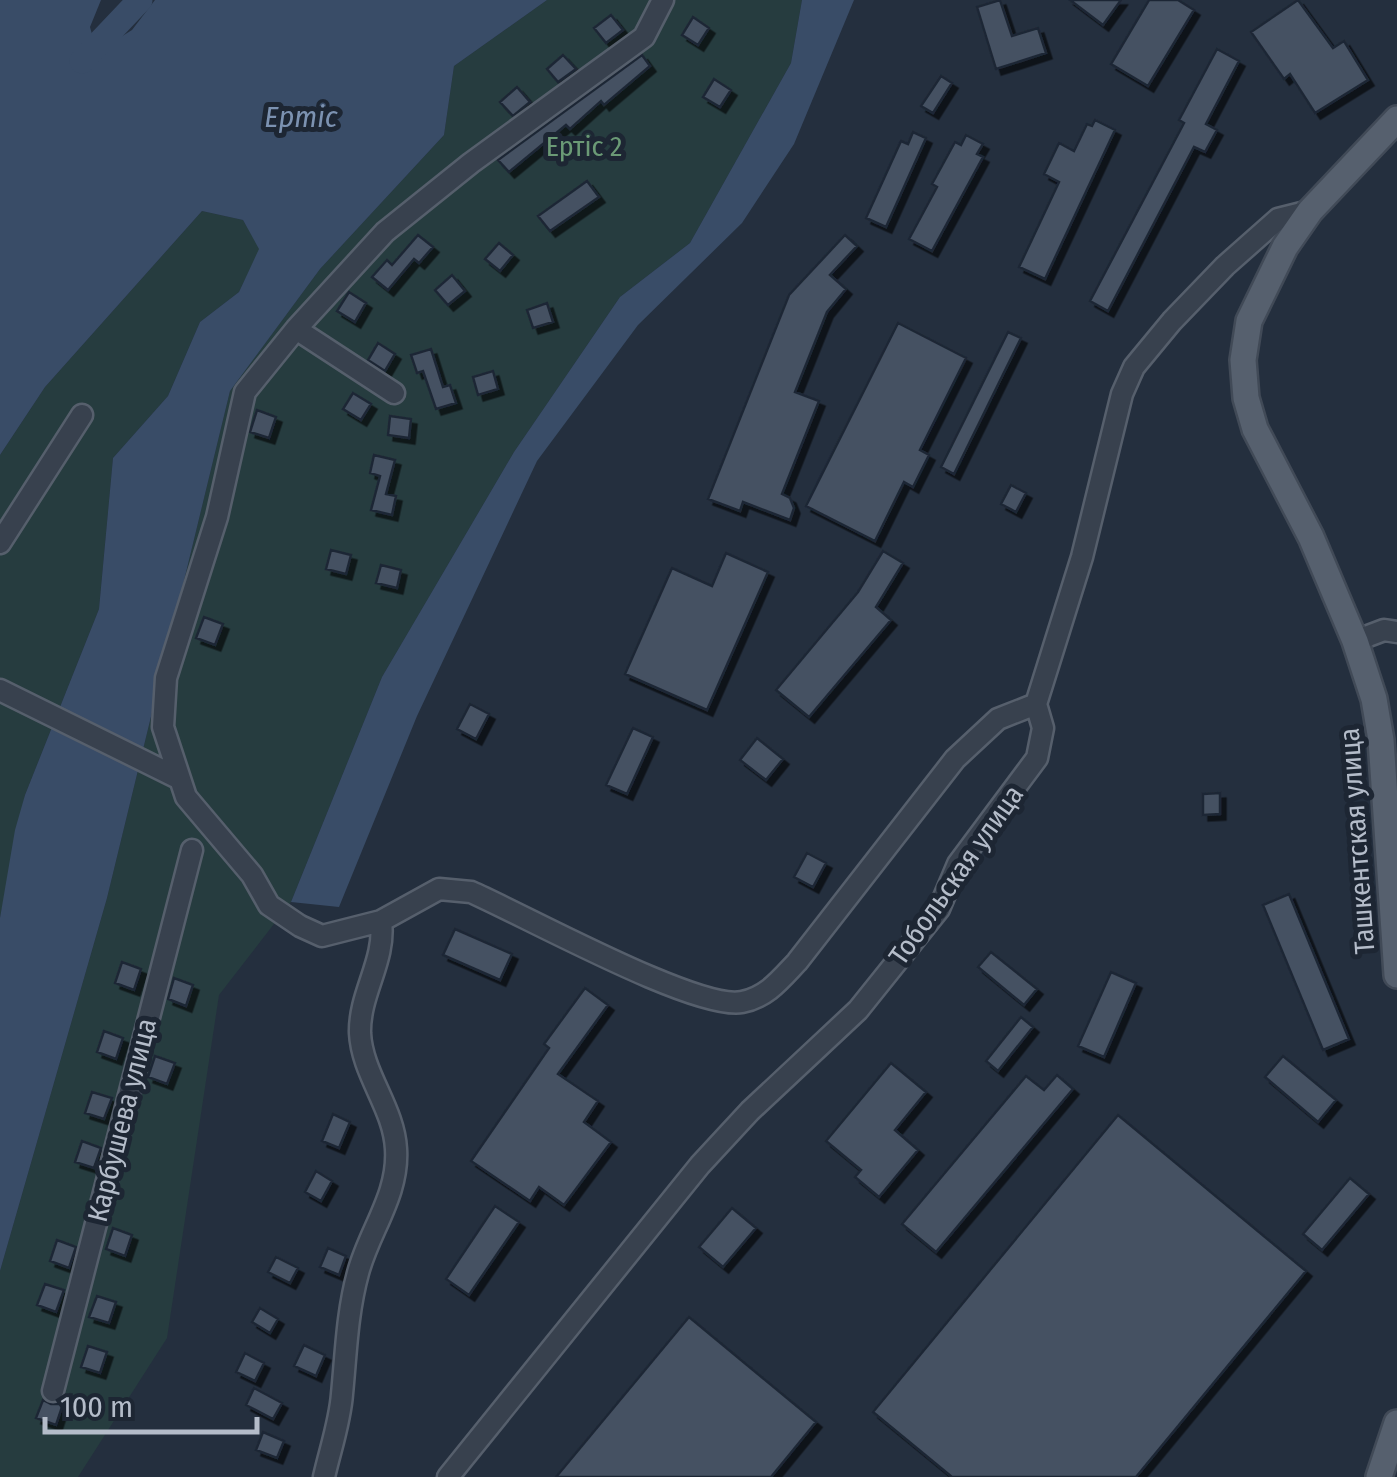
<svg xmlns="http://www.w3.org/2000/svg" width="1397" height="1477" font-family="'Fira Sans Condensed',sans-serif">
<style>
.green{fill:#263c3f}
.water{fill:#394c67}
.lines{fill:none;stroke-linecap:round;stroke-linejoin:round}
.river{stroke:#394c67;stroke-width:25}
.building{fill:#455162;stroke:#1f2835;stroke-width:2.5;filter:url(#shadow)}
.minor-casing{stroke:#565f6c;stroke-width:25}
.major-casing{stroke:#414a57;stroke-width:30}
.minor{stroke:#38414e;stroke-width:20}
.major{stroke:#56606e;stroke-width:25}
.labels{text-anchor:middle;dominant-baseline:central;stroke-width:10;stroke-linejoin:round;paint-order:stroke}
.park-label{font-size:28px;fill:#6b9a76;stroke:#1d2633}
.street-label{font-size:28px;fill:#b4bcc9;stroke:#1d2633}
.water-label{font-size:30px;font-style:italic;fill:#7c92b1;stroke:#1d2633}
</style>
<defs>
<filter id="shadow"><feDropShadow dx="5.5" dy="5.5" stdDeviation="0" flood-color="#0009"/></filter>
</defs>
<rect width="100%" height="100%" fill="#242f3e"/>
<path class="green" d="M547,0H802L791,63L690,243L620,297L514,452L382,677L291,902L219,995L167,1338L78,1477H0V1271L107,898L230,391L320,269L444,135L454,66Z
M202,211L243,220L260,249L239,292L200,322L168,396L113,458L99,609L25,795L0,918V455L45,387Z"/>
<path class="water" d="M0,0H101L90,27L93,38L116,40L132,30L155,0H547L454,66L444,135L320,269L230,391L107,898L0,1271V918L15,830L25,795L99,609L113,458L168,396L200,322L239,292L259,249L243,220L202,211L45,387L0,455Z
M802,0H854L794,144L742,223L638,325L537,461L417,716L339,907L291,902L382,677L514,452L620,297L690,243L791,63Z"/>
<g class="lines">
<path class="river" d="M82,61L140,0"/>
</g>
<path class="building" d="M1000,0L1012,36L1038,28L1046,53L996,69L977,7Z
M1070,0H1121L1103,25Z
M1149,0H1178L1194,10L1148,86L1111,64Z
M1298,0L1333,48L1344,41L1368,80L1315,113L1290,74L1284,79L1251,32Z
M611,15L623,30L606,43L594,28Z
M693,17L709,28L698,45L682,35Z
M1217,49L1239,61L1206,124L1217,130L1205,152L1194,147L1108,311L1090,301L1184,123L1179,120Z
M563,55L576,69L558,82L547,69Z
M642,55L650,66L604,105L601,101L570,129L566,125L509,172L498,160Z
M941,76L952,83L933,113L921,106Z
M714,79L731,90L720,107L703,97Z
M517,87L530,102L513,116L500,102Z
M1095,120L1115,130L1045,279L1019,267L1059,182L1044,174L1059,143L1074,151L1087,124L1092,126Z
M913,132L926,138L886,227L866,218L901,141L908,144Z
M966,135L983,144L977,154L983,157L932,251L909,239L937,187L932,184L955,142L961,145Z
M587,181L599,197L550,231L538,216Z
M418,235L433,247L419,263L414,259L388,290L372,277L387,260L392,265Z
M845,235L857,246L830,275L846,289L827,312L795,392L819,401L782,494L790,498L794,508L790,520L743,502L740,511L708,499L789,295Z
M499,243L513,255L500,271L485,259Z
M452,275L465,291L448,305L435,290Z
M349,292L366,303L355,322L337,311Z
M547,303L553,322L533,328L527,310Z
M898,323L966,358L920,450L929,455L913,487L904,482L875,541L806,506Z
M1008,332L1021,338L954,474L941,467Z
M378,343L395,354L385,371L368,360Z
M431,349L443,387L450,385L456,403L436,409L423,371L417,373L411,355Z
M493,371L498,389L478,395L473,377Z
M353,393L371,404L361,420L343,409Z
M257,410L276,417L269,438L250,432Z
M390,416L411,419L409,438L388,435Z
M374,455L395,460L386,494L396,496L392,515L371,510L380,476L370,473Z
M1011,485L1026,493L1016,512L1001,504Z
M331,550L351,555L346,574L326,569Z
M883,551L903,563L876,607L891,620L809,717L776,690L858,592Z
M726,553L768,572L707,710L625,674L672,568L712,586Z
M381,565L401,570L397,588L376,583Z
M204,617L223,624L215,645L196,638Z
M470,704L489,714L476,739L457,729Z
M633,728L653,737L627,794L606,785Z
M757,738L783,759L766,780L740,760Z
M1220,793V814L1203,815V794Z
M807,853L826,863L813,887L794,877Z
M1289,894L1349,1039L1323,1050L1263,905Z
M455,929L512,954L500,980L443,955Z
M991,952L1037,989L1024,1005L978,967Z
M122,962L141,969L134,990L115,983Z
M1111,972L1136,983L1104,1057L1078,1046Z
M174,978L193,985L186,1006L168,999Z
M585,988L608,1005L558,1074L598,1101L584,1122L611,1142L564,1205L539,1187L530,1201L471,1161L549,1048L544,1044Z
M1021,1017L1033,1027L998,1071L986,1061Z
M104,1031L123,1038L116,1059L97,1052Z
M155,1056L175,1063L167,1084L148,1077Z
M1283,1056L1336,1100L1318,1122L1265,1077Z
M891,1063L926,1092L895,1130L918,1150L879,1197L855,1177L861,1170L826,1141Z
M1057,1075L1073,1089L936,1252L902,1224L1026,1076L1044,1090Z
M92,1092L112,1098L104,1119L85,1113Z
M333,1114L350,1122L339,1148L322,1141Z
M1118,1115L1306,1271L1136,1477H952L873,1412Z
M82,1141L101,1148L94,1168L75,1162Z
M316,1171L332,1181L321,1201L305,1192Z
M1350,1178L1369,1194L1322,1250L1303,1234Z
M495,1206L519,1222L469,1295L446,1279Z
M732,1208L756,1228L723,1267L699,1247Z
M113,1228L132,1235L125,1256L106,1249Z
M57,1240L76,1247L69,1268L50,1261Z
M328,1248L346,1256L339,1275L320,1267Z
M276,1257L298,1268L290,1283L268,1272Z
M45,1284L64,1290L56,1312L37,1305Z
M97,1296L116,1302L109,1323L89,1317Z
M260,1308L278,1319L270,1333L252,1322Z
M689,1317L816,1422L771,1477H556Z
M304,1345L325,1355L316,1376L294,1366Z
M88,1346L107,1352L100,1373L81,1367Z
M245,1353L264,1363L255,1381L236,1372Z
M254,1388L282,1403L273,1419L246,1405Z
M43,1400L51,1404H63L56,1425L36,1418Z
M263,1432L284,1441L277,1458L256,1450Z"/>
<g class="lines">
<defs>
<path id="minor" d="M663,0L644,37L471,163L385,232L296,329L245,392L217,517L166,678L163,727L186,797L252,875L269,905L300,926L322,936L381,921L439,889L471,892C524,915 697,1011 742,1002C767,997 780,980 797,962L955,759L998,719L1036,704
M296,329L394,393
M0,543L82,415
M1355,641L1384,630L1397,632
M0,690L178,778
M53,1391L192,850
M324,1477C330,1450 340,1422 342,1394C346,1354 347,1313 358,1273C369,1231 399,1195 396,1149C394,1108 362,1074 360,1033C359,993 386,961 381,921
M448,1477L700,1165L750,1111L858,1010L939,909L958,864L1037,758L1043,728L1036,704L1082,557L1122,394L1134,367L1172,321L1225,266L1278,219L1310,211"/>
<path id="major" d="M1397,119L1310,211L1285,247L1249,321L1243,360L1246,398L1255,429L1311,537L1355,641L1374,699L1381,740L1397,975
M1379,1477L1397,1423"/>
</defs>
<use href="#minor" class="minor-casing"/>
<use href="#major" class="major-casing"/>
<use href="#minor" class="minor"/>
<use href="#major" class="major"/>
</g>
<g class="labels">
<g class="park-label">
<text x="584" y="146">Ертіс 2</text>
</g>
<g class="street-label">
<text transform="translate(1357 841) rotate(-94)">Ташкентская улица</text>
<text transform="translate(956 875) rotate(-55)">Тобольская улица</text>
<text transform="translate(122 1120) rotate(-76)">Карбушева улица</text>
</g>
<g class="water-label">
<text x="301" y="117">Ертіс</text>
</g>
</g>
<path d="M45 1417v15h212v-15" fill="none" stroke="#b4bcc9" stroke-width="5"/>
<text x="60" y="1417" font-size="30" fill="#b4bcc9" stroke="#1d2633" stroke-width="8" paint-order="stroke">100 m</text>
</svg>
